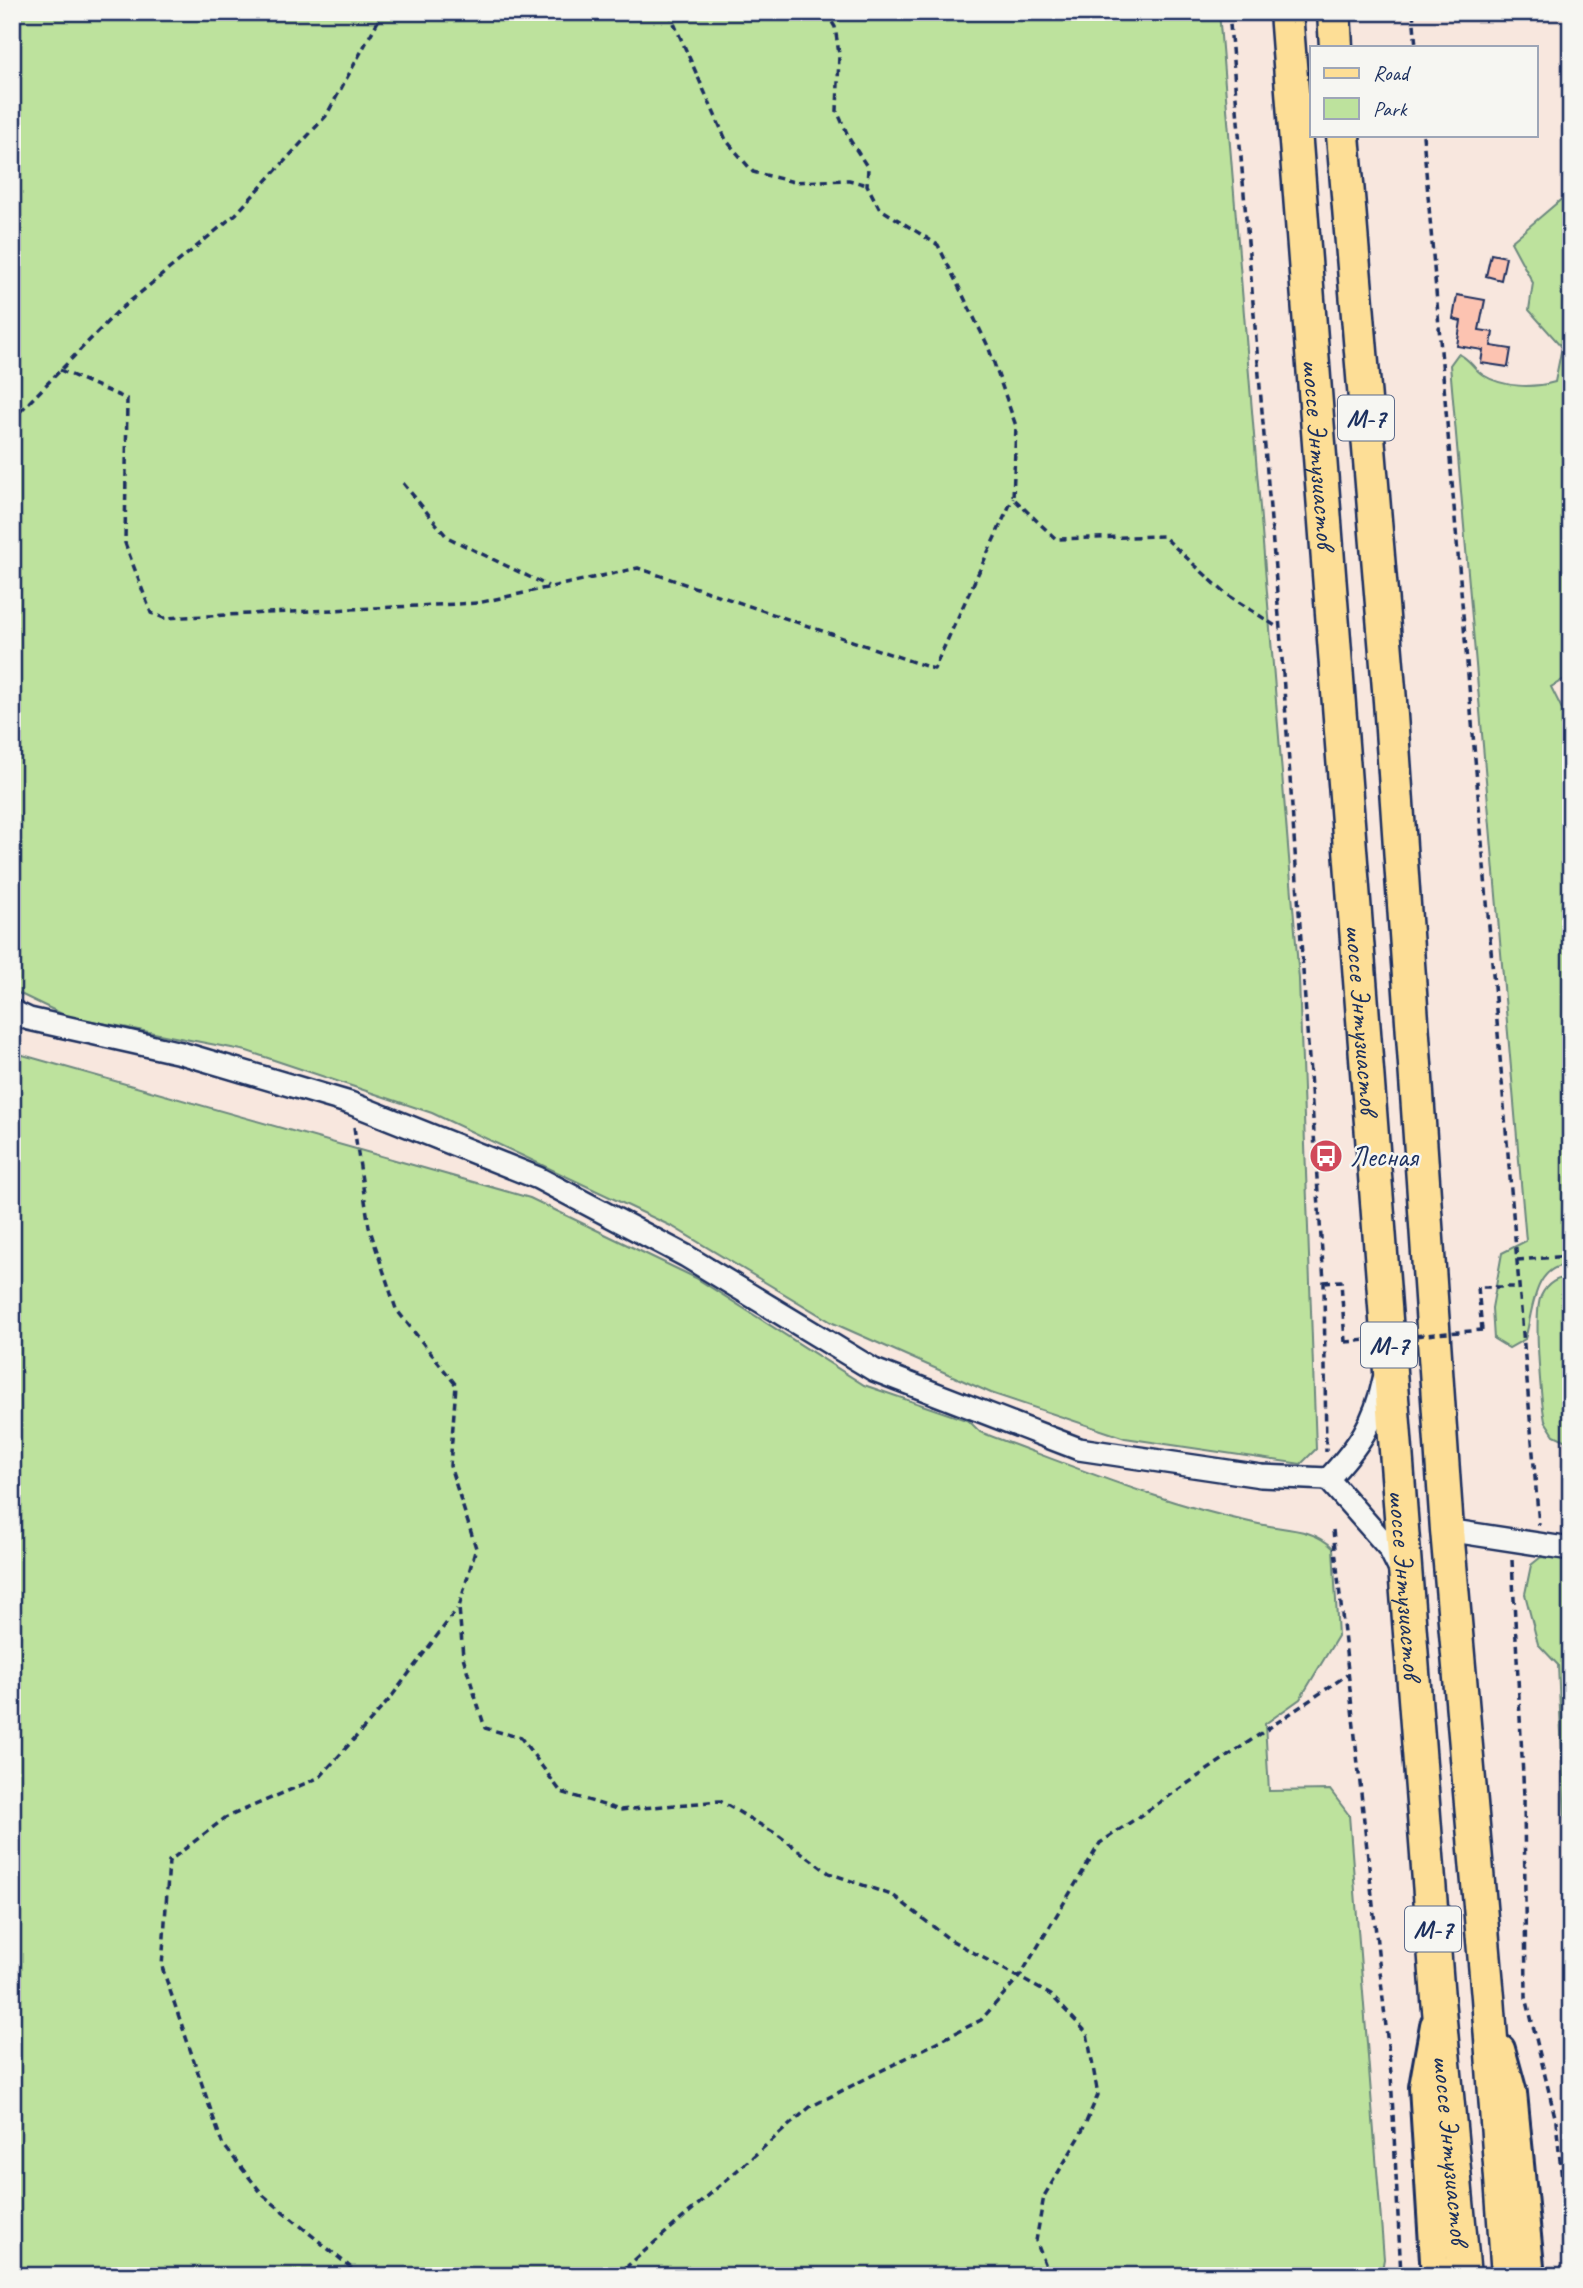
<svg xmlns="http://www.w3.org/2000/svg" width="1583" height="2288" font-family="Caveat,sans-serif">
<style>
.green{fill:#bde29d;stroke:#6c887e;stroke-width:2}
.building{fill:#fcc3b1;stroke:#1b2f5e;stroke-width:2}
.lines{fill:none;stroke-linecap:round;stroke-linejoin:round}
.minor-casing{stroke:#1b2f5e;stroke-width:26}
.major-casing{stroke:#1b2f5e;stroke-width:32}
.highway-casing{stroke:#1b2f5e;stroke-width:37}
.path{stroke:#1b2f5e;stroke-width:3.5;stroke-dasharray:7 5;stroke-linecap:butt}
.minor{stroke:#f6f6f2;stroke-width:21}
.major{stroke:#fdde96;stroke-width:26}
.highway{stroke:#fdde96;stroke-width:32}
.path-bridge{stroke:#1b2f5e;stroke-width:3.5;stroke-dasharray:7 5;stroke-linecap:butt}
.labels{text-anchor:middle;dominant-baseline:central;stroke-width:5;stroke-linejoin:round;paint-order:stroke}
.shield{fill:#f6f6f2;stroke:#5d6b8a;stroke-width:2}
.shield-label{font-size:26px;font-weight:bold;fill:#1b2f5e}
.street-label{font-size:28px;fill:#1b2f5e;stroke:#f6f6f2}
.poi-label{font-size:28px;fill:#1b2f5e;stroke:#f6f6f2;text-anchor:start}
</style>
<rect width="100%" height="100%" fill="#f8e7de"/>
<filter id="ink" filterUnits="userSpaceOnUse"><feTurbulence type="fractalNoise" baseFrequency=".0143" numOctaves="2"/><feDisplacementMap in="SourceGraphic" scale="14" xChannelSelector="R" yChannelSelector="G"/><feConvolveMatrix kernelMatrix="1 2 1 2 8 2 1 2 1" color-interpolation-filters="sRGB"/></filter>
<g filter="url(#ink)">
<path class="green" d="M12,12H1219L1299,979L1316,1449L1301,1464L1125,1438L991,1393L833,1323L673,1227L432,1113L247,1051L66,1016L12,990Z
M1571,191V675L1551,687L1571,727V1265C1532,1263 1533,1314 1525,1339L1509,1348L1494,1339L1492,1308L1502,1253L1526,1241L1450,365L1458,354C1470,358 1473,369 1483,375C1504,388 1533,388 1555,382L1562,347L1529,310L1533,283L1511,242Z
M12,1052L530,1198L696,1278L864,1385L969,1421L980,1432C1070,1465 1160,1503 1254,1523C1282,1530 1313,1527 1333,1548L1338,1636L1300,1699L1265,1724L1269,1791L1330,1790L1349,1815L1384,2259L1381,2276H12Z
M1571,1276V1443L1554,1435L1545,1421C1541,1400 1533,1313 1541,1296C1547,1283 1557,1278 1571,1276Z
M1541,1557L1571,1560V1956L1558,1665L1538,1644L1525,1594L1531,1565Z"/>
<path class="building" d="M1491,254L1506,257L1501,280L1486,276Z
M1457,295L1485,300L1479,330L1493,332L1491,346L1511,349L1508,367L1481,363L1483,350L1457,346L1461,321L1453,319Z"/>
<g class="lines">
<defs>
<path id="minor" d="M12,1011L29,1019L181,1053L350,1103L538,1178L686,1256L874,1370L1079,1449L1261,1476L1328,1479L1389,1548L1400,1570
M1328,1479C1358,1447 1375,1423 1384,1379
M1447,1530L1571,1549"/>
<path id="major" d="M1434,2025L1423,2087L1435,2276
M1501,2049L1513,2093L1531,2276"/>
<g id="highway">
<path id="s1" d="M1286,12L1438,1999L1464,2276"/>
<path d="M1334,12L1336,47"/>
<path d="M1343,135L1390,701L1447,1530L1488,1997L1508,2276"/>
</g>
</defs>
<use href="#minor" class="minor-casing"/>
<use href="#major" class="major-casing"/>
<use href="#highway" class="highway-casing"/>
<path class="path" d="M669,12L726,140L753,172L794,182L849,180L867,185
M826,12L835,27L839,54L837,111L850,140L868,168L867,185L879,208L938,245L988,346L1016,426L1013,498L1056,539L1163,536L1225,593L1280,629
M1229,12L1280,629L1324,1282L1326,1452
M1413,12L1416,47
M1423,135L1539,1525
M60,370L127,399L125,543L151,613L164,618L478,603L638,568L934,669L1013,498
M12,420L117,312L236,214L326,116L383,12
M403,483L447,537L548,586
M354,1127L369,1227L396,1309L456,1385L450,1466L476,1548L459,1607L463,1657L485,1728L521,1738L561,1792L620,1810L720,1801L778,1835L829,1873L894,1896L949,1939L1051,1995L1087,2033L1098,2095L1079,2138L1044,2196L1036,2241L1050,2276
M1517,1260L1571,1256
M1324,1282L1341,1281L1345,1342
M1482,1330L1478,1287H1519
M1333,1530L1391,2074L1401,2276
M1512,1560L1524,1796L1526,1997L1556,2121L1571,2269
M361,2276L263,2195L222,2143L162,1967L169,1861L225,1818L320,1777L389,1700L457,1609
M616,2276L810,2107L981,2020L1020,1976L1100,1843L1347,1675"/>
<use href="#minor" class="minor"/>
<use href="#major" class="major"/>
<use href="#highway" class="highway"/>
<path class="path-bridge" d="M1345,1342L1482,1330"/>
</g>
</g>
<defs>
<symbol id="bus-disc" viewBox="-11 -11 22 22"><circle r="9.5" fill="#d1495b" stroke="#f6f6f2"/><path d="M-5-6H5V4H4V6H2V4H-2V6H-4V4H-5ZM-3.5-4V0h7V-4ZM-3.5 1.2v1.5H-2V1.2ZM2 1.2v1.5H3.5V1.2Z" fill="#fff"/></symbol>
</defs>
<g fill-rule="evenodd">
<use href="#bus-disc" x="1307" y="1137" width="38" height="38"/>
</g>
<g class="labels">
<g class="shield">
<rect x="1338" y="395.5" width="56" height="45" rx="5"/>
<rect x="1361" y="1322.5" width="56" height="45" rx="5"/>
<rect x="1405" y="1906.5" width="56" height="45" rx="5"/>
</g>
<g class="shield-label">
<text x="1366" y="418">М-7</text>
<text x="1389" y="1345">М-7</text>
<text x="1433" y="1929">М-7</text>
</g>
<g class="street-label">
<text stroke="none"><textPath href="#s1" startOffset="443">шоссе Энтузиастов</textPath></text>
<text stroke="none"><textPath href="#s1" startOffset="1010">шоссе Энтузиастов</textPath></text>
<text stroke="none"><textPath href="#s1" startOffset="1577">шоссе Энтузиастов</textPath></text>
<text stroke="none"><textPath href="#s1" startOffset="2144">шоссе Энтузиастов</textPath></text>
</g>
<g class="poi-label">
<text x="1350" y="1156">Лесная</text>
</g>
</g>
<rect width="1583" height="2288" fill="none" stroke="#f6f6f2" stroke-width="42"/>
<rect x="21" y="21" width="1541" height="2246" fill="none" stroke="#1b2f5e" stroke-width="2.5" filter="url(#ink)"/>
<rect x="1310" y="46" width="228" height="91" fill="#f6f6f2" stroke="#9ea6b7" stroke-width="2"/>
<rect x="1324" y="68" width="35" height="10" fill="#fdde96" stroke="#9ea6b7" stroke-width="2"/>
<text x="1373" y="80" font-size="21" fill="#1b2f5e">Road</text>
<rect x="1324" y="98" width="35" height="21" fill="#bde29d" stroke="#9ea6b7" stroke-width="2"/>
<text x="1373" y="116" font-size="21" fill="#1b2f5e">Park</text>
</svg>
